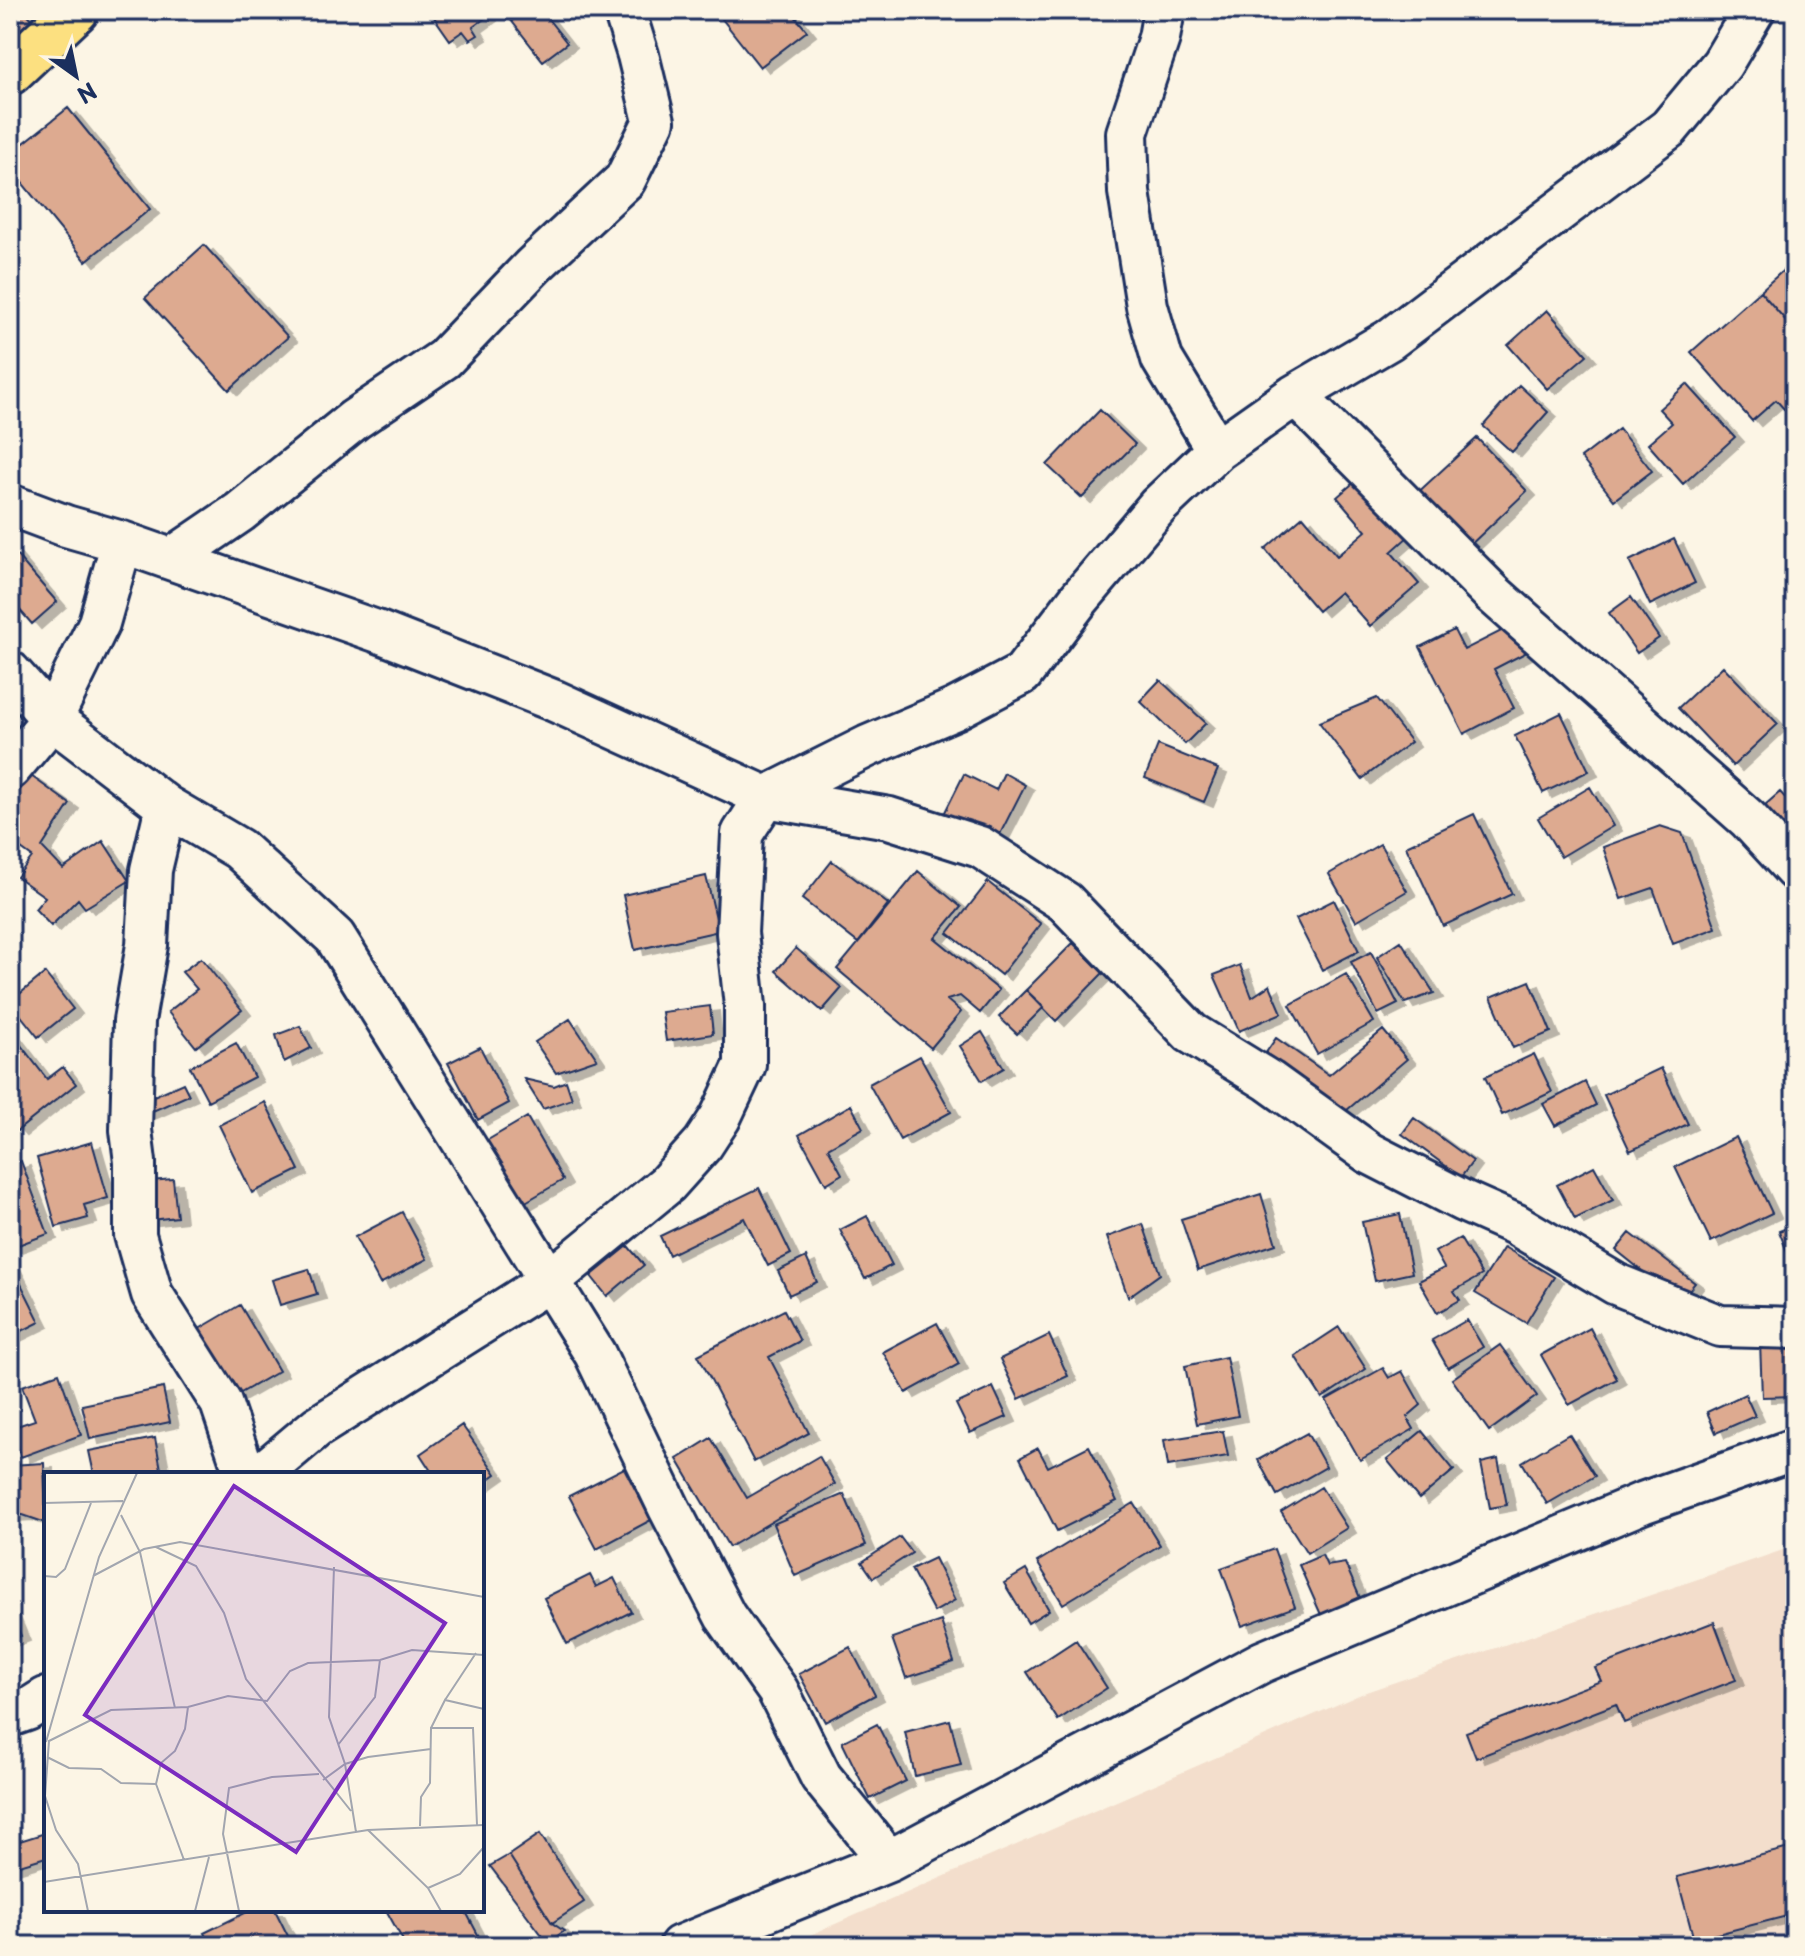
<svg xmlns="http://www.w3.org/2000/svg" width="1805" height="1956" font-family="'Playpen Sans',sans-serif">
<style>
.built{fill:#f3decc}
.building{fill:#ddaa90;stroke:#1b2f5e;stroke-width:2;filter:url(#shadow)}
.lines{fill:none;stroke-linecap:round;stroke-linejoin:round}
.street-casing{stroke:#1b2f5e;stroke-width:46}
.primary-casing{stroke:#1b2f5e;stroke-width:50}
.street{stroke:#fcf5e5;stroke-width:40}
.primary{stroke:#fce080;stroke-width:44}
.inset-road{fill:none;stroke:#a2a6af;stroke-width:2}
.view{fill:#7b2cbf;fill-opacity:0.15;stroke:#7b2cbf;stroke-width:4}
.inset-edge{fill:none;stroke:#1b2f5e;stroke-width:4}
</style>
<defs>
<filter id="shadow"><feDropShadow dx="9" dy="5" stdDeviation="0" flood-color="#0004"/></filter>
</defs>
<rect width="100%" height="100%" fill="#fcf5e5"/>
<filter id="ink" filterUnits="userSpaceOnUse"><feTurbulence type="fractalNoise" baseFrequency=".0125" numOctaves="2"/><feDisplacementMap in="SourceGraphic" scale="16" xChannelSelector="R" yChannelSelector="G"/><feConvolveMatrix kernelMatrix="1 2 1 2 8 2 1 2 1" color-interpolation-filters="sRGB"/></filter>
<g filter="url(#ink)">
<path class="built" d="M1795,1546V1946H785L1366,1692Z"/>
<path class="building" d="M10,10H24L32,19L10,39Z
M429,10H484L488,16L473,27L478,35L470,40L463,31L450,40Z
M503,10H541L567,43L543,61Z
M715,10H790L807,31L760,67Z
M68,108L150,209L86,261L10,168V154Z
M204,245L288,337L229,390L145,298Z
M1787,267L1795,276V331L1760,291Z
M1760,291L1795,331V401L1785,410L1776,400L1752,421L1691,352Z
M1547,310L1587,355L1547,389L1508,345Z
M1687,384L1735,437L1683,484L1648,444L1672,423L1659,409Z
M1519,385L1548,412L1512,452L1483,426Z
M1100,410L1135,444L1082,498L1047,465Z
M1619,429L1652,471L1614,500L1581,458Z
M1477,438L1527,491L1465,550L1414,496Z
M1359,478L1409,536L1391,552L1419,584L1370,626L1340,592L1318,611L1265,549L1303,516L1337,556L1366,531L1337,497Z
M1674,539L1695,583L1650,605L1629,561Z
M12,550L57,602L32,624L10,599Z
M1631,597L1659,638L1637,653L1609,613Z
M1513,625L1527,652L1494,669L1514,708L1464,734L1420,647L1454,630L1464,650Z
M1723,666L1778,724L1733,766L1678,708Z
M1160,680L1206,723L1185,744L1140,701Z
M1377,698L1411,742L1362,779L1319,722Z
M1561,713L1589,771L1543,793L1515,736Z
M1158,745L1218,769L1204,802L1145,778Z
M1004,773L1025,785L997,840L944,814L964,774L996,790Z
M31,776L70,804L42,847L63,869L103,841L129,881L85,908L78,899L51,926L35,909L45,897L17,877L32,857L10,841V802Z
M1590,787L1613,826L1561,857L1538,818Z
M1780,792L1790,803L1795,798V845L1757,812Z
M1474,814L1512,894L1443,926L1406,846Z
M1660,826L1682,833L1716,928L1673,944L1653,888L1621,899L1603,847Z
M1380,844L1407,891L1356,921L1329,874Z
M832,861L888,904L858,943L802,899Z
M918,871L961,907L935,938L999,990L980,1013L960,996L947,1000L961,1012L931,1048L837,969Z
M706,876L719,931L635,950L623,895Z
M988,882L1041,924L1001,975L948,933Z
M1334,900L1359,951L1322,970L1296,919Z
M1401,941L1434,993L1405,1003L1377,957Z
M1073,943L1103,973L1056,1021L1026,990Z
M796,948L842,988L822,1011L776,971Z
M1371,952L1398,1004L1378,1014L1351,962Z
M201,958L242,1010L196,1047L168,1012L197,989L182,972Z
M1240,965L1252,997L1270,985L1282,1013L1239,1031L1214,975Z
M45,973L73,1009L38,1037L10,1002Z
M1346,974L1374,1022L1317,1054L1290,1005Z
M1530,981L1551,1032L1513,1048L1491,997Z
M1026,990L1044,1007L1017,1034L999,1017Z
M710,1006L713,1034L666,1041L662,1012Z
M570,1019L597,1059L556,1073L535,1042Z
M300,1026L311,1048L284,1062L276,1035Z
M1383,1030L1407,1059L1340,1116L1261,1060L1276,1038L1329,1075Z
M10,1031L47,1079L63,1067L76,1084L17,1131L10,1123Z
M982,1032L1004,1068L982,1081L960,1046Z
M236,1043L254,1077L208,1101L190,1067Z
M480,1047L509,1103L478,1120L448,1063Z
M1534,1054L1552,1092L1502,1115L1485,1077Z
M920,1056L951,1112L900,1140L869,1084Z
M1661,1068L1688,1124L1630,1151L1604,1095Z
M524,1079L554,1086L566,1081L572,1099L543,1109Z
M1585,1082L1596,1105L1555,1126L1543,1104Z
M183,1083L189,1095L146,1114L140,1102Z
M265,1102L299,1170L252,1193L219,1125Z
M851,1105L863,1128L828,1148L842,1174L826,1184L799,1135Z
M527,1117L563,1180L517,1207L481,1144Z
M1414,1118L1473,1161L1461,1177L1402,1134Z
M1736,1137L1772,1213L1711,1242L1675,1167Z
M92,1142L108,1198L84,1205L88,1218L56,1227L37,1158Z
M21,1161L48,1234L10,1248V1165Z
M1594,1166L1613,1200L1575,1219L1557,1185Z
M173,1179L177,1217L142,1221L139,1182Z
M759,1188L791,1254L768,1266L744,1218L669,1255L660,1236Z
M1261,1194L1276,1244L1198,1270L1181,1219Z
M402,1212L427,1259L380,1284L355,1237Z
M1400,1214L1412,1273L1375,1281L1362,1222Z
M867,1216L892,1265L865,1279L840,1230Z
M1143,1224L1160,1274L1128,1297L1107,1237Z
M1795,1225V1272L1779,1231Z
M1630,1233L1695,1283L1680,1301L1616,1250Z
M1460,1238L1482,1275L1454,1291L1460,1300L1437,1313L1419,1281L1444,1268L1435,1252Z
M628,1246L644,1265L607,1296L591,1276Z
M1504,1247L1554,1277L1526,1323L1475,1293Z
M806,1257L817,1282L789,1295L778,1271Z
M10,1262L40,1322L10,1337Z
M309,1269L317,1294L280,1305L272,1280Z
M240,1305L279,1371L232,1398L194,1332Z
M784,1310L800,1341L769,1357L809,1433L754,1462L698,1355Z
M1467,1320L1483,1347L1448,1368L1432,1340Z
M937,1323L959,1364L906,1393L883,1352Z
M1339,1327L1366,1369L1322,1398L1295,1356Z
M1590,1328L1617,1379L1569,1405L1541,1355Z
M1049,1335L1068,1376L1019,1399L1000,1359Z
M1795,1341V1396L1762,1397L1760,1342Z
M1500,1345L1537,1396L1489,1431L1452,1379Z
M1226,1357L1238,1416L1197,1424L1185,1366Z
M1383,1368L1389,1378L1402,1371L1421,1405L1407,1417L1414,1429L1360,1460L1326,1400Z
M59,1373L81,1435L21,1457L11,1428L35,1420L22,1386Z
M993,1387L1007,1417L970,1433L956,1404Z
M163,1388L170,1422L90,1439L82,1405Z
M1745,1394L1755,1416L1716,1433L1707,1412Z
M462,1425L496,1474L482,1484V1474H433L420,1454Z
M1223,1431L1228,1456L1168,1466L1164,1440Z
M1422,1431L1454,1470L1419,1499L1387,1460Z
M1307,1433L1326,1467L1277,1495L1258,1460Z
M1569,1434L1595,1476L1547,1504L1522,1462Z
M155,1438L162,1474H94L89,1451Z
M711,1438L747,1498L819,1456L835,1484L729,1547L677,1459Z
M1089,1446L1117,1501L1057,1531L1020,1458L1038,1448L1048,1467Z
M1498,1459L1507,1505L1490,1508L1481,1463Z
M44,1463L46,1523L23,1515L10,1516V1465Z
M624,1468L651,1520L597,1549L569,1496Z
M1321,1487L1347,1528L1307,1553L1281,1512Z
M844,1494L866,1545L795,1576L773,1524Z
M1134,1503L1160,1545L1063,1604L1037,1562Z
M900,1537L912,1553L873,1578L862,1562Z
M1274,1549L1295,1607L1242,1626L1221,1568Z
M1322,1555L1327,1566L1345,1563L1361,1600L1322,1617L1299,1565Z
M934,1558L955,1600L934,1612L911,1569Z
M1026,1570L1049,1610L1028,1623L1004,1583Z
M590,1575L596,1587L614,1578L631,1612L567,1644L544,1598Z
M10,1610L21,1636L10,1640Z
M941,1621L954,1662L906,1678L892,1638Z
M1714,1622L1736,1680L1624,1723L1616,1704L1476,1758L1466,1732L1601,1681L1595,1668Z
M1076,1640L1107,1688L1058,1720L1027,1672Z
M850,1647L875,1695L825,1722L799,1674Z
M950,1720L961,1765L915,1776L905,1732Z
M877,1724L906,1781L870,1799L842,1742Z
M45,1833L46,1857L10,1868V1844Z
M540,1834L584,1902L552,1923L509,1855Z
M1793,1847L1795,1856V1914L1694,1940L1677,1877Z
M509,1855L552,1923L564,1931L548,1943L490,1866Z
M251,1910H275L293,1946H212L204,1933Z
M386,1910H465L484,1946H406Z"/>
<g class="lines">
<defs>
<path id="street" d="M1164,10L1159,38L1127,133L1129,192L1147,306L1162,359L1217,450
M1295,395L1493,594L1748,819L1795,870
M10,505L66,526L122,542L379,632L555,701L766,797L889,818L980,847L1065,902L1191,1033L1269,1081L1369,1153L1463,1201L1515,1224L1616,1284L1720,1326L1795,1328
M171,559L240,512L354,420L444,359L533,266L625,180L654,121L638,55L624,10
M10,672L52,719L166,806L239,849L335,937L595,1354L669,1508L725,1616L778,1691L821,1777L889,1861
M10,769L52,719L99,623L122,542
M166,806L151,870L147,945L134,1021L131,1130L135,1162V1235L152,1294L221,1403L245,1474
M261,1474L317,1427L549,1281L667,1184L703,1144L720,1118L745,1065V1006L737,933L742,834L766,797L868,746L955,709L1022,674L1079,599L1158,506L1217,450L1295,395L1389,340L1669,128L1722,64L1754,10
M10,1716L27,1710L46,1698
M680,1946L889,1861L1262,1662L1642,1503L1795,1449"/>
<path id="primary" d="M10,72L76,10"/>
</defs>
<use href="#street" class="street-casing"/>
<use href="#primary" class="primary-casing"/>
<use href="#street" class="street"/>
<use href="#primary" class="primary"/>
</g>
</g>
<g transform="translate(44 1472)">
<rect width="440" height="440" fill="#fcf5e5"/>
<path class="inset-road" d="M0,31L79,29M77,43L96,80L131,236M112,75L152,94L180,141L202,207L307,339M290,95L285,245L301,292L312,360M0,104L12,105L21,97L47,31M49,104L100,77L136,70L440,125M401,228L432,181M387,256L401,228L440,237M2,270L55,85L93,1M294,273L331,225L336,188M3,285L25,296L57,297L77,311L112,312M279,308L301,292L324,285L387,277M376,354L377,325L386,311L387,256H429L433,353M324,358L384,416L397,439M140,388L112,312L117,291L131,279L141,257L144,235M0,410L324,358L440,353M384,416L416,402L440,375M44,439L34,392L12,358L1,324L5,269L67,238L144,235L184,224L223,229L246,199L264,191L336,188L368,178L440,183M151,439L165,385M195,439L179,362L185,316L228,305L275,302"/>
<path class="view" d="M190,14L401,151L252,380L41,243Z"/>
<rect width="440" height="440" class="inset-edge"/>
</g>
<rect width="1805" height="1956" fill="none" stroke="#fcf5e5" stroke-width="40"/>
<rect x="20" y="20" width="1765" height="1916" fill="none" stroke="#1b2f5e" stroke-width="3" filter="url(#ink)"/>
<g transform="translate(76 76) rotate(147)" stroke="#fcf5e5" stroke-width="6" paint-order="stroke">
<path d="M0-6L14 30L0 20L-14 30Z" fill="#1b2f5e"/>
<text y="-12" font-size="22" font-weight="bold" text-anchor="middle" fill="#1b2f5e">N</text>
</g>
</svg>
